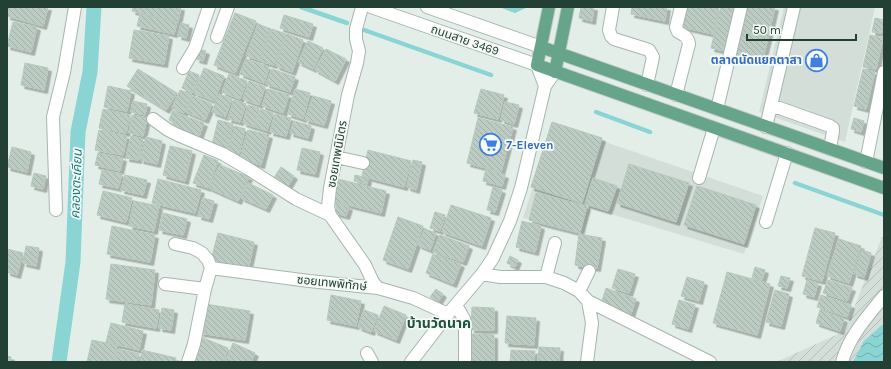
<svg xmlns="http://www.w3.org/2000/svg" width="891" height="369" font-family="Karla,'Noto Sans Thai',sans-serif">
<style>
.built{fill:#d2ded7}
.industrial{fill:url(#industrial-furrows)}
.water{fill:url(#water-waves)}
.lines{fill:none;stroke-linecap:round;stroke-linejoin:round}
.stream{stroke:#8bd4d4;stroke-width:4.5}
.canal{stroke:#8bd4d4;stroke-width:15}
.building{fill:url(#building-back-hatch);stroke:#b6c8be;filter:url(#shadow)}
.minor-casing{stroke:#a6b6ae;stroke-width:14}
.major-casing{stroke:#c1cac6;stroke-width:14}
.minor{stroke:#fff;stroke-width:12}
.major{stroke:#67a58b;stroke-width:12}
.labels{text-anchor:middle;dominant-baseline:central;stroke-width:3.5;stroke-linejoin:round;paint-order:stroke}
.street-label{font-size:12px;fill:#224034;stroke:#f5faf7}
.shop-label{font-size:12px;font-weight:bold;fill:#366cbe;stroke:#f5faf7;text-anchor:end}
.water-label{font-size:13px;font-style:italic;fill:#1a7e7f;stroke:#f5faf7}
.quarter-label{font-size:14px;font-weight:bold;fill:#1d533e;stroke:#f5faf7}
</style>
<defs>
<pattern id="industrial-furrows" width="10" height="10" patternUnits="userSpaceOnUse"><rect width="10" height="10" fill="#d2ded7"/><path d="M-1 1l2-2M0 10L10 0M9 11l2-2" fill="none" stroke="#b4c0b9"/></pattern>
<pattern id="water-waves" width="16" height="10" patternUnits="userSpaceOnUse"><rect width="16" height="10" fill="#8bd4d4"/><path d="M0 5q4-4 8 0t8 0" fill="none" stroke="#71adad"/></pattern>
<pattern id="building-back-hatch" width="6" height="6" patternUnits="userSpaceOnUse"><rect width="6" height="6" fill="#bcccc3"/><path d="M-1 5l2 2M0 0l6 6M5-1l2 2" fill="none" stroke="#a1b0a8"/></pattern>
<filter id="shadow"><feDropShadow dx="3.5" dy="3.5" stdDeviation="0" flood-color="#0004"/></filter>
</defs>
<rect width="100%" height="100%" fill="#e4eee8"/>
<path class="built" d="M784,7H875L845,142L759,112Z
M553,124L763,196L744,254L591,208L583,234L523,218Z"/>
<path class="industrial" d="M882,237L884,238V362H776L845,331Z"/>
<path class="water" d="M499,7H528L515,13Z
M882,325H884V362H853L864,341Z"/>
<g class="lines">
<path class="stream" d="M301,7L347,23
M364,30L491,75
M596,112L650,132
M795,183L884,215"/>
<path class="canal" d="M59,362L73,262L78,132L90,72L94,7"/>
</g>
<path class="building" d="M7,7H48L43,26L7,16Z
M133,7H181L178,22L132,11Z
M581,7H594L592,21L579,18Z
M632,7H667L665,21L631,14Z
M687,7H719L713,34L682,27Z
M721,7H736L725,51L711,48Z
M745,7H775L768,38L739,31Z
M235,13L256,21L235,73L214,65Z
M140,14L177,22L174,34L137,26Z
M284,15L313,24L309,37L280,28Z
M875,18L884,20L882,33L872,32Z
M13,22L37,27L31,52L7,46Z
M181,23L189,25L186,38L178,36Z
M258,24L271,29L259,60L246,56Z
M272,29L286,34L274,65L260,61Z
M134,30L169,36L164,64L129,58Z
M739,31L768,38L762,62L733,55Z
M287,34L303,40L292,72L276,66Z
M870,35L883,38L876,69L863,67Z
M308,41L323,48L313,69L298,62Z
M199,49L206,51L203,61L196,59Z
M326,49L346,59L335,81L315,70Z
M246,59L269,67L264,83L240,74Z
M25,63L48,68L44,90L21,85Z
M204,68L224,76L214,101L194,93Z
M138,69L177,93L166,110L127,86Z
M272,69L295,77L290,92L266,84Z
M863,69L875,72L866,109L854,106Z
M189,71L199,75L192,93L182,88Z
M229,74L247,81L240,99L222,92Z
M249,81L265,87L259,105L243,99Z
M108,86L131,91L127,111L104,107Z
M268,89L289,95L283,113L262,106Z
M295,89L310,93L303,119L288,114Z
M481,89L504,95L498,119L474,113Z
M180,90L192,95L184,113L172,108Z
M219,94L232,99L225,117L212,112Z
M193,96L212,104L205,120L186,112Z
M313,96L331,101L324,125L305,120Z
M234,100L246,104L240,122L228,119Z
M133,101L147,104L145,115L131,112Z
M505,102L519,105L514,124L501,120Z
M248,105L259,108L254,127L243,123Z
M103,109L130,115L126,133L99,128Z
M261,109L273,113L267,131L255,127Z
M173,110L179,113L174,123L169,120Z
M179,114L204,123L197,142L172,132Z
M275,114L291,118L286,136L270,132Z
M132,115L147,118L143,136L129,133Z
M478,118L513,127L501,172L467,163Z
M854,118L864,121L861,132L851,129Z
M218,120L233,124L227,149L212,145Z
M294,121L311,126L308,138L290,133Z
M552,122L602,138L582,203L531,187Z
M235,126L245,129L239,154L228,152Z
M99,130L127,136L123,155L95,150Z
M248,130L269,135L261,165L240,159Z
M131,136L143,139L138,160L126,158Z
M146,137L162,141L157,164L140,160Z
M170,146L192,151L185,181L163,175Z
M12,147L31,152L27,172L7,167Z
M302,148L320,152L315,174L297,170Z
M368,150L411,161L404,187L362,176Z
M98,153L123,158L120,171L95,165Z
M204,155L218,161L208,188L193,183Z
M413,160L422,162L416,190L407,187Z
M629,164L689,183L676,222L617,203Z
M220,165L249,177L238,201L209,188Z
M281,167L294,176L285,191L271,182Z
M486,169L505,175L502,186L483,181Z
M102,170L122,174L118,188L99,184Z
M34,173L46,176L43,189L31,186Z
M125,175L147,180L143,195L121,190Z
M355,175L368,178L367,184L354,181Z
M593,178L617,186L608,211L585,204Z
M158,179L201,190L195,213L152,203Z
M338,179L386,191L381,213L332,201Z
M248,183L273,195L266,209L241,198Z
M697,186L756,205L744,244L684,225Z
M493,187L502,190L495,212L487,210Z
M103,191L132,198L126,222L97,215Z
M536,193L587,206L580,233L529,220Z
M203,198L214,201L209,219L198,216Z
M134,201L159,206L154,231L129,226Z
M337,204L349,207L346,216L335,213Z
M451,205L491,218L482,246L442,232Z
M435,212L445,215L440,231L430,228Z
M163,213L187,219L183,235L159,230Z
M398,217L423,226L408,269L383,260Z
M522,221L541,226L535,252L516,247Z
M112,226L155,235L150,262L107,254Z
M815,228L835,233L822,281L802,276Z
M425,229L436,233L430,250L418,245Z
M218,233L254,242L248,270L211,260Z
M579,234L602,238L597,268L575,265Z
M440,235L469,246L463,262L433,252Z
M839,239L861,246L849,283L827,276Z
M26,246L39,248L36,266L23,263Z
M7,249L23,253L17,275L7,272Z
M862,250L871,253L864,277L854,274Z
M433,254L461,264L453,284L426,273Z
M510,256L518,260L515,267L507,263Z
M111,264L155,270L151,305L106,299Z
M755,267L765,270L762,280L752,278Z
M618,269L635,274L629,293L612,288Z
M727,272L770,284L757,335L713,323Z
M781,276L790,278L787,288L778,286Z
M687,277L704,282L699,301L681,296Z
M807,280L818,283L814,297L803,294Z
M828,280L852,288L847,301L823,293Z
M606,288L636,299L631,314L601,304Z
M436,289L443,294L438,302L430,297Z
M775,290L789,294L781,326L766,322Z
M331,295L361,301L356,326L327,320Z
M821,295L851,305L847,317L817,307Z
M679,300L695,305L688,329L672,324Z
M125,304L159,310L156,328L122,322Z
M205,304L250,311L245,340L200,333Z
M384,306L406,315L396,340L374,331Z
M472,307L494,308V330H471Z
M162,308L174,310L171,330L159,328Z
M364,310L378,315L371,332L358,327Z
M820,310L844,319L840,331L816,323Z
M507,316L536,318L534,345L505,343Z
M111,323L143,331L139,350L106,342Z
M472,334L494,335V362H472Z
M201,337L228,348L223,362H191Z
M92,340L117,345L113,362H87Z
M233,343L255,353L251,362H225Z
M539,347L560,348L559,362H538Z
M118,349L139,354L137,362H115Z
M142,350L176,358L175,362H140Z
M511,350L535,351L534,362H510Z
M7,356L11,357L10,362H7Z"/>
<g class="lines">
<defs>
<path id="minor" d="M362,7L356,29V39L359,51L357,63L348,95L330,188L328,207L330,215L365,265L373,282L378,288
M371,7L537,65L545,86
M427,7L541,47
M613,7L609,30L611,36L614,39L649,50L653,57L647,85
M217,37L228,7
M183,68L195,48L209,7
M676,95L689,44C688,37 684,35 678,32L676,27L681,7
M771,105L830,126L833,128V131L830,149
M717,109L741,7
M153,119L168,130L178,135L223,154L247,168L296,199L330,215
M766,127L794,7
M336,157L363,163
M866,162L884,72
M699,178L714,128
M56,210L53,117L64,72L75,7
M766,222L787,153
M175,244L193,248L202,253L208,260L211,268L205,289L194,344L188,362
M211,268L309,281L378,288L413,298L448,314
M482,274L500,277H546L564,283L579,291L588,301L592,323L587,362
M546,277L555,243
M165,284L205,289
M579,291L589,271
M588,301L710,362
M456,305L464,319L465,330V362
M367,353L372,362
M411,362L448,314L482,274L493,258L510,221L521,188L545,86L555,72
M842,362C849,336 868,316 884,296"/>
<path id="major" d="M549,7L537,65L884,188
M541,47L884,168
M555,72L568,7"/>
</defs>
<use href="#minor" class="minor-casing"/>
<use href="#major" class="major-casing"/>
<use href="#minor" class="minor"/>
<use href="#major" class="major"/>
</g>
<defs>
<symbol id="shop-ring" viewBox="-11 -11 22 22"><circle r="9.5" fill="#f5faf7" stroke="#3f7fe0" stroke-width="1.5"/><path d="M-5-2.5h2.3a2.7 3.5 0 0 1 5.4 0H5L5.5 6h-11ZM-1.5-2.5h3a1.5 2.3 0 0 0-3 0Z" fill="#3f7fe0"/></symbol>
<symbol id="supermarket-ring" viewBox="-11 -11 22 22"><circle r="9.5" fill="#f5faf7" stroke="#3f7fe0" stroke-width="1.5"/><path d="M-6-5.5h2.5l.6 2H6L4.5 2H-2.5L-4.4-4H-6ZM-1.5 3.2a1.3 1.3 0 1 0 .1 0ZM3 3.2a1.3 1.3 0 1 0 .1 0Z" fill="#3f7fe0"/></symbol>
</defs>
<g fill-rule="evenodd">
<use href="#shop-ring" x="804" y="48" width="25" height="25"/>
<use href="#supermarket-ring" x="478" y="132" width="25" height="25"/>
</g>
<g class="labels">
<g class="street-label">
<text transform="translate(465 40) rotate(19)">ถนนสาย 3469</text>
<text transform="translate(337 154) rotate(-80)">ซอยเทพนิมิตร</text>
<text transform="translate(332 283) rotate(6)">ซอยเทพพิทักษ์</text>
</g>
<g class="shop-label">
<text x="802" y="60">ตลาดนัดแยกตาสา</text>
<text x="506" y="145" text-anchor="start">7-Eleven</text>
</g>
<g class="water-label">
<text transform="translate(76 184) rotate(-88)">คลองตะเคียน</text>
</g>
<g class="quarter-label">
<text x="439" y="323">บ้านวัดนาค</text>
</g>
</g>
<rect width="891" height="369" fill="none" stroke="#224034" stroke-width="16"/>
<path d="M747 34v6h109v-6" fill="none" stroke="#224034" stroke-width="2"/>
<text x="753" y="34" font-size="12" fill="#224034" stroke="#f5faf7" stroke-width="3" paint-order="stroke">50 m</text>
</svg>
